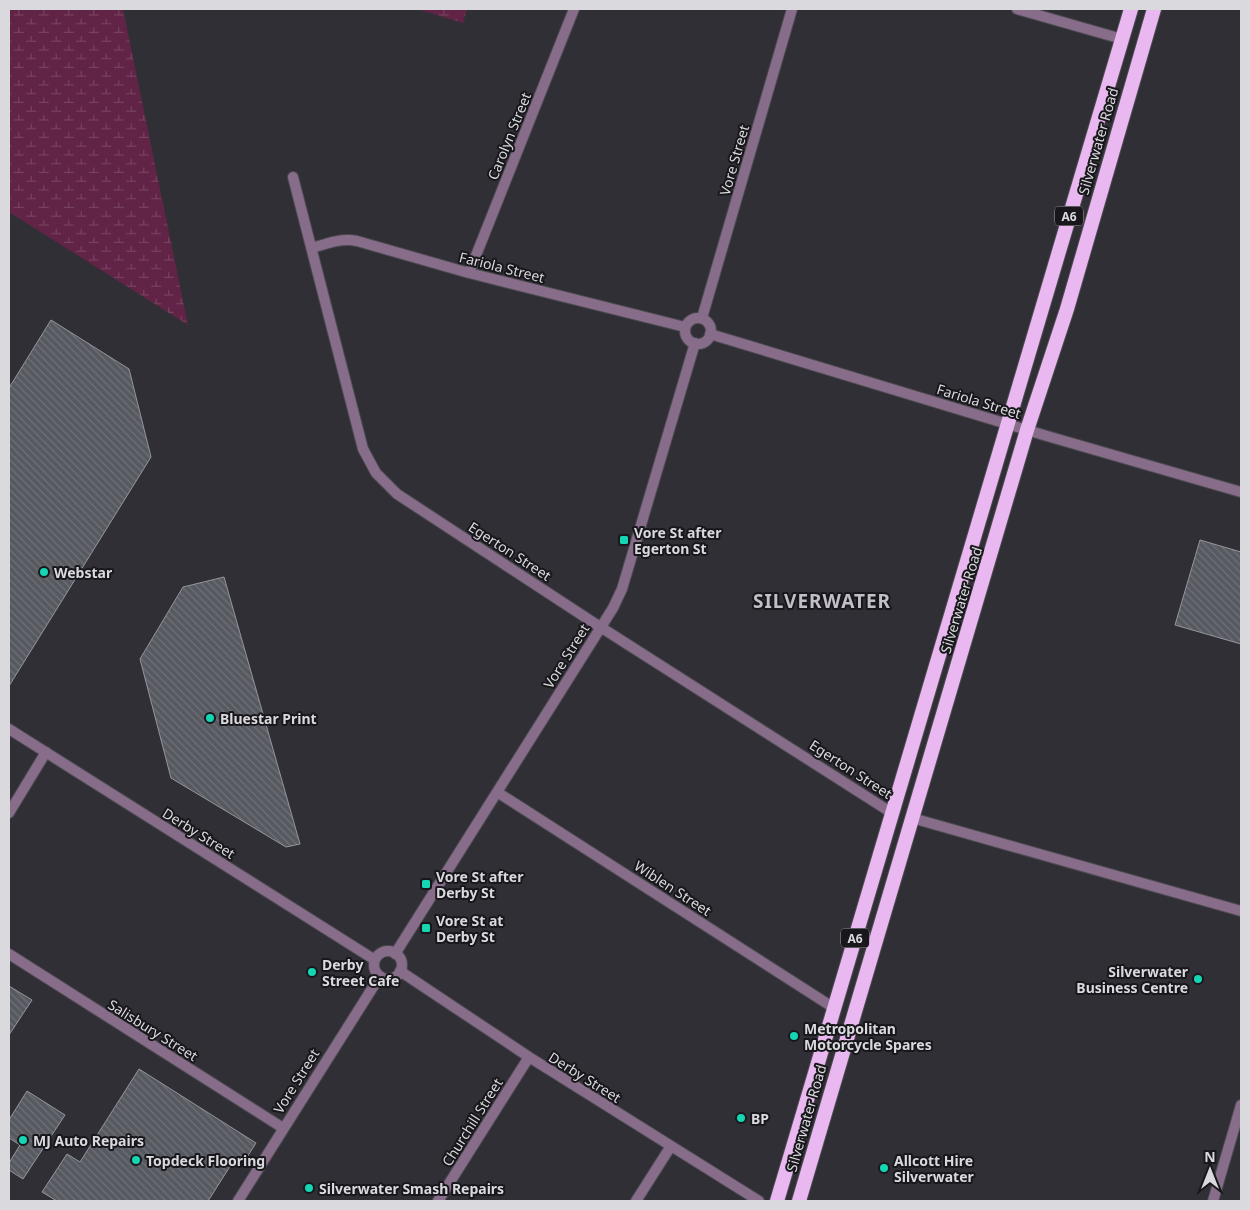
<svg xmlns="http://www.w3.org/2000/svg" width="1250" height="1210" font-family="'Noto Sans',sans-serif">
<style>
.wetland{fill:url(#wetland-marsh)}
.building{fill:url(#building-back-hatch);stroke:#94969f}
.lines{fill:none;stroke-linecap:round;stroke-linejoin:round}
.minor-casing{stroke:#4c4a51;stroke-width:12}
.trunk-casing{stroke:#4c4a51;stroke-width:16}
.minor{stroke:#876d89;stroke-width:10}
.trunk{stroke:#eab8f0;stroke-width:14}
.poi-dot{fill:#15d5b3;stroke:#18171b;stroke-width:2}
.labels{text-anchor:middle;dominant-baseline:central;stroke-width:4;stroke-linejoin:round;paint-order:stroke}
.shield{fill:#18171b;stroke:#a09fa4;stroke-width:1}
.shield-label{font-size:12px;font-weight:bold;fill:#dad9de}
.street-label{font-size:14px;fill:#dad9de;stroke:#18171b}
.poi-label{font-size:14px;font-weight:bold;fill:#dad9de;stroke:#18171b;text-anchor:start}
.district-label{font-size:19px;font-weight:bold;letter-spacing:1px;fill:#c1bec8;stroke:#18171b}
</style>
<defs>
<pattern id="wetland-marsh" width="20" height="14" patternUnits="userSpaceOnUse" patternTransform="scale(1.25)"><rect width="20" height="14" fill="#612346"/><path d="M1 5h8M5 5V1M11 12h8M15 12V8" fill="none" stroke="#774260"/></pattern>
<pattern id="building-back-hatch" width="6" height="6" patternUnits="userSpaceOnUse" patternTransform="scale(1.25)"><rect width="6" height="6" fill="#575961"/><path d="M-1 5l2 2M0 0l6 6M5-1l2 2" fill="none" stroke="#6f7077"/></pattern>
</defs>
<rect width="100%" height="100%" fill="#312f36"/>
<path class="wetland" d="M9,9H123L188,325L9,212Z
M417,9H467L463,23Z"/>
<path class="building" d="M51,320L129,369L151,457L9,686V388Z
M1200,540L1241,552V644L1175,625Z
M224,577L300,844L286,847L171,778L140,659L183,587Z
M9,986L32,1000L9,1035Z
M139,1069L256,1143L244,1162L236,1157L208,1201H57L42,1192L67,1154L80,1162Z
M27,1091L65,1115L23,1179L9,1170V1163L20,1145L9,1138V1120Z"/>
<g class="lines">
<defs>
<path id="minor" d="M1017,9L1122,39
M293,177L363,449L376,473L397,494L591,621L892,813
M312,248C328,243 341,238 357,241L469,273L685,327
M469,273L574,9
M702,318L792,9
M685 331a13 13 0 1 1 26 0a13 13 0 1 1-26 0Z
M710,334L1047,436L1241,492
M9,729L375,960
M497,792L834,1008
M9,813L46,752
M912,818L1241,911
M374 965a14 14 0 1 1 28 0a14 14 0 1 1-28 0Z
M9,954L283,1128
M395,954L613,608L622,589L695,343
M400,971L529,1057L759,1201
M238,1201L380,976
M438,1201L529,1057
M636,1201L671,1146
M1213,1201L1241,1105"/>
<path id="trunk" d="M777,1201L1131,9
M799,1201L1027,430L1067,309L1154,9"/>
</defs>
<use href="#minor" class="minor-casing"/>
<use href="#trunk" class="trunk-casing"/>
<use href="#minor" class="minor"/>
<use href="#trunk" class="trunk"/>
</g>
<g class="poi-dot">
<rect x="619" y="535" width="10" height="10" rx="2.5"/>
<circle cx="44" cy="572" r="5"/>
<circle cx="210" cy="718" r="5"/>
<rect x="421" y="879" width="10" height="10" rx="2.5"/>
<rect x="421" y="923" width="10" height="10" rx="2.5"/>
<circle cx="312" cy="972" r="5"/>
<circle cx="1198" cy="979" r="5"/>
<circle cx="794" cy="1036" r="5"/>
<circle cx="741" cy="1118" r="5"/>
<circle cx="23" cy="1140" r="5"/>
<circle cx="136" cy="1160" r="5"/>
<circle cx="884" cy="1168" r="5"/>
<circle cx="309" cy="1188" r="5"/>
</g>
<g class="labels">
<g class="shield">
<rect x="1055" y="206.5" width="28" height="19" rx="4"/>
<rect x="841" y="928.5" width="28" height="19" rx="4"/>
</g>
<g class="shield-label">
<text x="1069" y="216">A6</text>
<text x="855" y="938">A6</text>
</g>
<g class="street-label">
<text transform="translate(509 136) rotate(-68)">Carolyn Street</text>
<text transform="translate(1098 141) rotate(-74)">Silverwater Road</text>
<text transform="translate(734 160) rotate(-74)">Vore Street</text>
<text transform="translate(502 267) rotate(14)">Fariola Street</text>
<text transform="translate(979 401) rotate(17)">Fariola Street</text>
<text transform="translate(510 551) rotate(33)">Egerton Street</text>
<text transform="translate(961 600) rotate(-73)">Silverwater Road</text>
<text transform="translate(566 656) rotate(-58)">Vore Street</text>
<text transform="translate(851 769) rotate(33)">Egerton Street</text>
<text transform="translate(199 833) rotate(32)">Derby Street</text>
<text transform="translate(673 888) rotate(33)">Wiblen Street</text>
<text transform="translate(153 1030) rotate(32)">Salisbury Street</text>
<text transform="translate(585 1077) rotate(32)">Derby Street</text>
<text transform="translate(296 1081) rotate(-58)">Vore Street</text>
<text transform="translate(806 1118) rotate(-74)">Silverwater Road</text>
<text transform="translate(472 1122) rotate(-58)">Churchill Street</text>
</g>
<g class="poi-label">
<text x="634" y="532">Vore St after<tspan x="634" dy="16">Egerton St</tspan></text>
<text x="54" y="572">Webstar</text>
<text x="220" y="718">Bluestar Print</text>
<text x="436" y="876">Vore St after<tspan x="436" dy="16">Derby St</tspan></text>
<text x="436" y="920">Vore St at<tspan x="436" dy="16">Derby St</tspan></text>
<text x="322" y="964">Derby<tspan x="322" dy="16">Street Cafe</tspan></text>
<text x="1188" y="971" text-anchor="end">Silverwater<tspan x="1188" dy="16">Business Centre</tspan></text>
<text x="804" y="1028">Metropolitan<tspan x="804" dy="16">Motorcycle Spares</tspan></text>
<text x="751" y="1118">BP</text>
<text x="33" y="1140">MJ Auto Repairs</text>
<text x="146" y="1160">Topdeck Flooring</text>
<text x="894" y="1160">Allcott Hire<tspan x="894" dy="16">Silverwater</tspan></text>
<text x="319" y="1188">Silverwater Smash Repairs</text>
</g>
<g class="district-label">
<text x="822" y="601">SILVERWATER</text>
</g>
</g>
<rect width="1250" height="1210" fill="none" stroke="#dad9de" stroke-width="20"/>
<g transform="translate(1210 1170)" stroke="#18171b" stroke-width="4" paint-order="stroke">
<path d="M0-4L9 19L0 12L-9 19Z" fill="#dad9de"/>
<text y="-8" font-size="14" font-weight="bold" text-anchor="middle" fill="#dad9de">N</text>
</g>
</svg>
